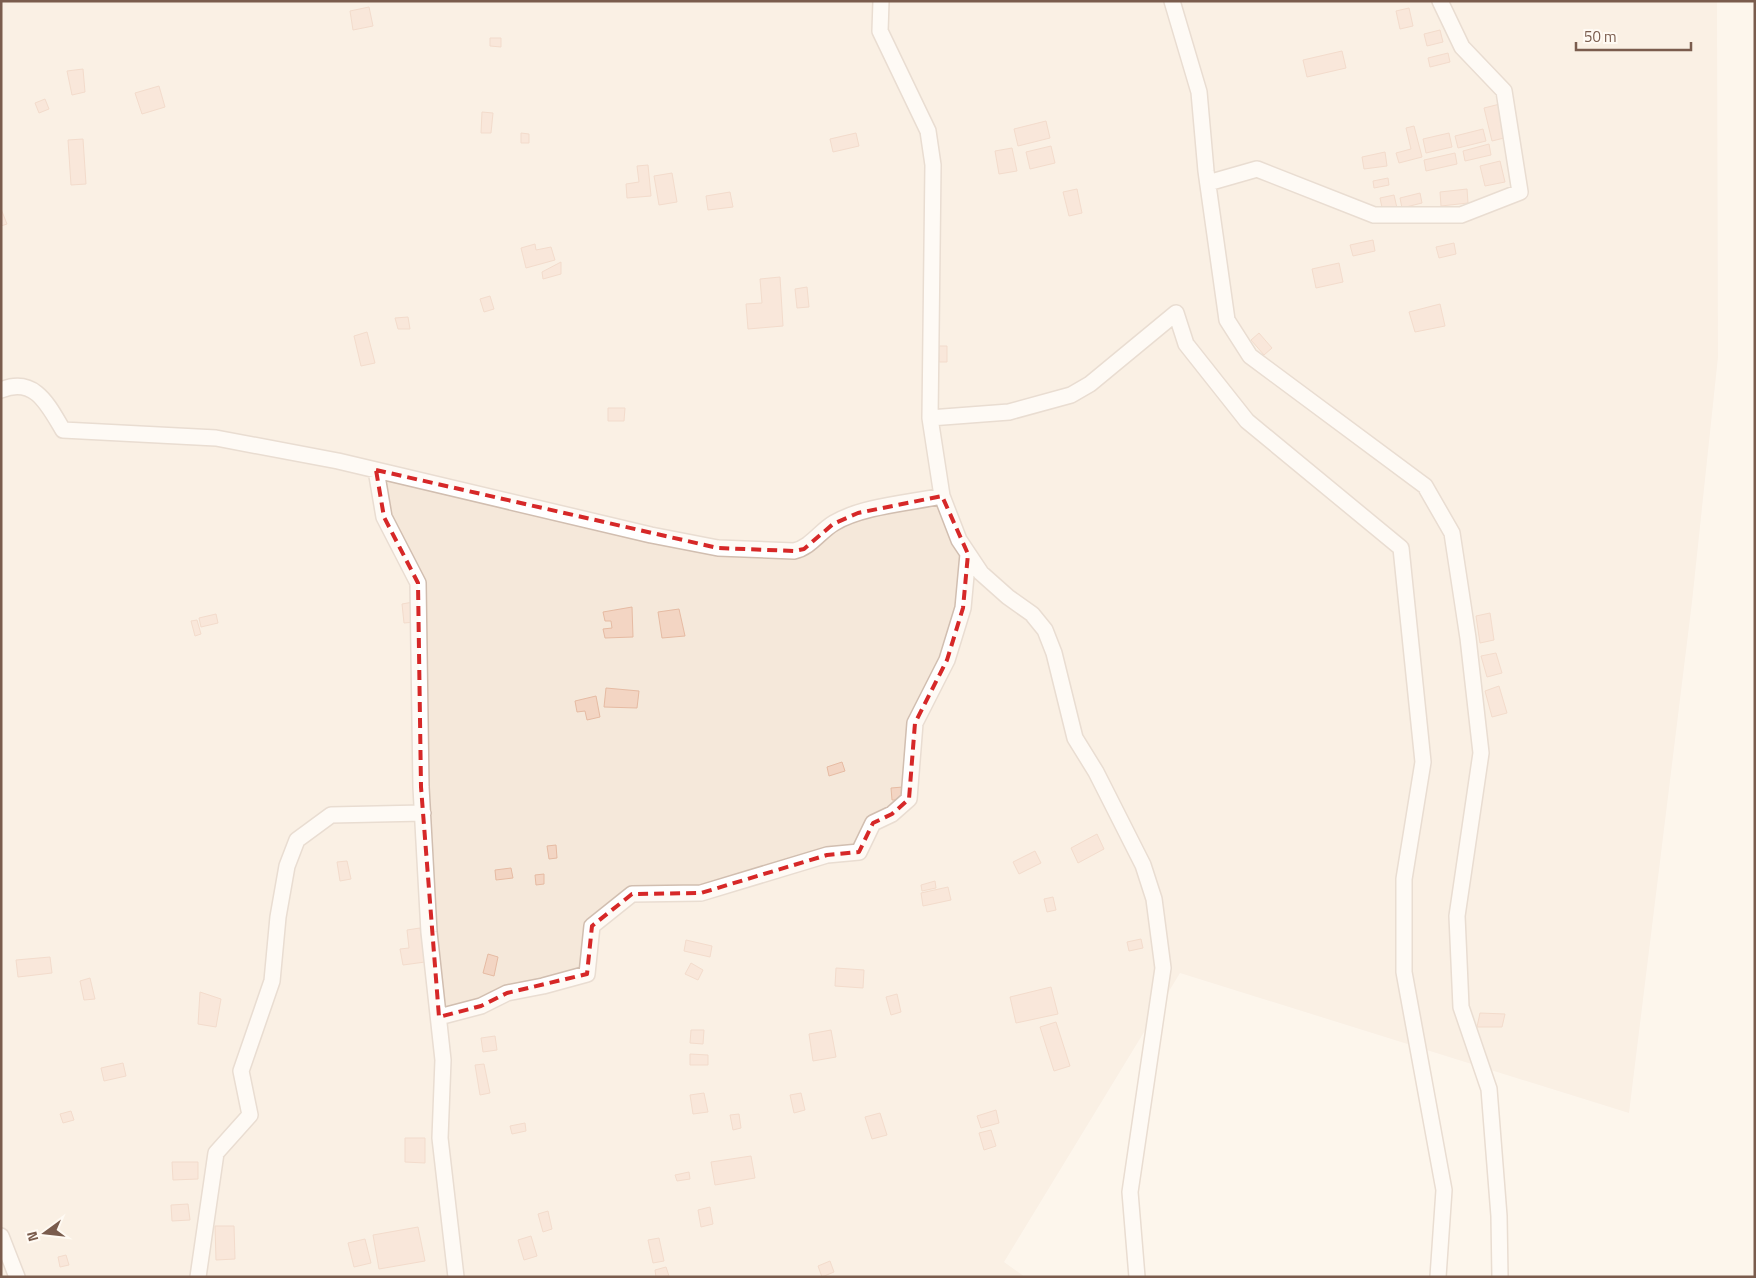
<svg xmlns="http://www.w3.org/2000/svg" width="1756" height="1278" font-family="'Titillium Web',sans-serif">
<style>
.residential{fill:#f5e8da}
.building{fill:#f3d5c3;stroke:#e6bba3}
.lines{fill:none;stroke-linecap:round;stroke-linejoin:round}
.minor-casing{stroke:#d1beb0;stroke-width:18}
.minor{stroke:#fff;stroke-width:15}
.marked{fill:none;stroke:#d62828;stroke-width:4;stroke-dasharray:10 6;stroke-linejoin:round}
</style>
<rect width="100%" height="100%" fill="#fdf6ec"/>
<path class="residential" d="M1,1H1717L1718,357L1692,602L1629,1113L1180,973L1004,1262L1025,1277H1Z"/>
<path class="building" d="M369,7L373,26L353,30L350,11Z
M1409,8L1413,26L1400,29L1396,11Z
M1440,30L1443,42L1427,46L1424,34Z
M490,38H501V47L490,46Z
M1342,51L1346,68L1307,77L1303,60Z
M1448,53L1450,62L1430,67L1428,58Z
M83,69L85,92L72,95L67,71Z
M159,86L165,107L142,114L135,93Z
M45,99L49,109L39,113L35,103Z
M1500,104L1508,137L1492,141L1484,108Z
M482,112L493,113L491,133H481Z
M1046,121L1050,138L1018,146L1014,129Z
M1414,126L1422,157L1399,163L1396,153L1411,149L1406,128Z
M1483,129L1486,141L1458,148L1455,136Z
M521,133L529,134V143H521Z
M856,133L859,146L833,152L830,139Z
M1449,133L1452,147L1426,153L1423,139Z
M83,139L86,184L71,185L68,140Z
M1489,144L1491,155L1465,161L1463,151Z
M1051,146L1055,163L1030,169L1026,152Z
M1012,148L1017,171L999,174L995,151Z
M1385,152L1387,166L1364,169L1362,157Z
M1455,153L1457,164L1426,171L1424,160Z
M1500,161L1505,182L1485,186L1480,166Z
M648,165L651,196L627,198L626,184L639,182L637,166Z
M672,173L677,202L659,205L654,176Z
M1388,178L1389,185L1374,188L1373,181Z
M1077,189L1082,213L1069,216L1063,192Z
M1467,189L1468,203L1441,206L1440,192Z
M730,192L733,207L708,210L706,196Z
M1420,193L1422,203L1402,208L1400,198Z
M1394,195L1397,208L1383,212L1380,198Z
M1,209L7,224L1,226Z
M1373,240L1375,251L1353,256L1350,245Z
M1454,243L1456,254L1439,258L1436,247Z
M535,244L536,250L551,247L555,260L526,268L521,248Z
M561,262V274L543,279L542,272Z
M1339,263L1343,282L1316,288L1312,269Z
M780,277L783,326L748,329L746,304L762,303L760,279Z
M807,287L809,307L797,308L795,289Z
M490,296L494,309L484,312L480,299Z
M1440,304L1445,326L1415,332L1409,312Z
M408,317L410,329H398L395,318Z
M367,332L375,363L361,366L354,336Z
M1259,333L1272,348L1264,355L1251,340Z
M939,346H947V362H939Z
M608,408H625L624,421H608Z
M413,602L415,622L404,623L402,604Z
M632,607L633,637L605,638L603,629L612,628L611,621H605L603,612Z
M679,609L685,636L662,638L658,612Z
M1490,613L1494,640L1480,643L1476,616Z
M216,614L218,623L201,627L199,618Z
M197,620L201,634L195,636L191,621Z
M1496,653L1502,673L1487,677L1481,656Z
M1499,686L1507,713L1492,717L1485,691Z
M606,688L639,691L637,708L604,707Z
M596,696L600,717L587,720L585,711L577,712L575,701Z
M842,762L845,771L829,776L827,767Z
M903,787L904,800H892L891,788Z
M1097,834L1104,849L1078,863L1071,848Z
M556,845L557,858L549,859L547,846Z
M1035,851L1041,863L1019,874L1013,862Z
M347,861L351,879L340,881L337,862Z
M511,868L513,878L496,880L495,870Z
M544,874V884L536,885L535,875Z
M935,881L936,888L922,891L921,885Z
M948,887L951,900L923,906L921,893Z
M1053,897L1056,910L1047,912L1044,899Z
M420,928L425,962L403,965L400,949L409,948L407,930Z
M1141,939L1143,948L1129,951L1127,942Z
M686,940L712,946L710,957L684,951Z
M488,954L498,957L494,976L483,973Z
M50,957L52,973L18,977L16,960Z
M691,963L703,970L698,980L685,974Z
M836,968L864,970L863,988L835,986Z
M90,978L95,999L84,1000L80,981Z
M1051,987L1058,1014L1016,1023L1010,997Z
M200,992L221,999L216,1027L198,1024Z
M897,994L901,1012L891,1015L886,997Z
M1480,1013L1505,1014L1502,1027H1477Z
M1056,1022L1070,1066L1054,1071L1040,1027Z
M691,1030H704L703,1044L690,1043Z
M831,1030L836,1057L813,1061L809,1034Z
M495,1036L497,1050L483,1052L481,1038Z
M690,1054L708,1055V1065H690Z
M123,1063L126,1076L104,1081L101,1068Z
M484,1064L490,1093L480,1095L475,1065Z
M704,1093L708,1112L693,1114L690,1095Z
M801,1093L805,1110L794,1113L790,1095Z
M996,1110L999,1123L981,1128L977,1116Z
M71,1111L74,1120L63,1123L60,1114Z
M880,1113L887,1135L872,1139L865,1117Z
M739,1114L741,1128L733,1130L730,1115Z
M525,1123L526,1131L512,1134L510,1126Z
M991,1130L996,1146L984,1150L979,1133Z
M405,1138H425V1163L405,1162Z
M751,1156L755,1178L715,1185L711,1162Z
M172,1162H198V1179L173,1180Z
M689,1172L690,1179L677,1181L675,1175Z
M188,1204L190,1220L172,1221L171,1205Z
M710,1207L713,1224L701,1227L698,1210Z
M548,1211L552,1229L543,1232L538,1214Z
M215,1226H234L235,1259L216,1260Z
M418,1227L425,1261L379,1269L373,1235Z
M531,1236L537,1256L524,1260L518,1240Z
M659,1238L664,1261L653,1263L648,1240Z
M365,1239L371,1263L354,1267L348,1243Z
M66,1255L69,1265L60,1267L58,1257Z
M830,1261L834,1272L822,1277L818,1266Z
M666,1267L669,1276L656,1277L655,1270Z"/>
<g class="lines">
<defs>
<path id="minor" d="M881,1L880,31L928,131L933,165L930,418L942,496
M1172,1L1199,92L1206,171L1227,320L1250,356L1425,486L1452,533L1468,638L1481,753L1457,916L1461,1007L1489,1089L1499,1216L1500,1277
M1208,183L1257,169L1374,215H1461L1520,192L1504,91L1462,47L1440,1
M1,390C35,376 48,405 63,430L216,438L338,461L651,535L718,548L794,551C811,547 819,532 834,523C863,506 909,503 942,496L959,540L981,573L1008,597L1032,614L1045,630L1054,653L1075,738L1096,772L1143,865L1154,899L1163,968L1130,1192L1137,1277
M930,418L1009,412L1071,395L1090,384L1176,313L1186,344L1247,421L1401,548L1423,762L1404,879V972L1444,1190L1438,1277
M376,470L384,517L418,583L421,787L429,932L443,1060L440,1138L456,1277
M439,1017L481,1006L507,993L543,986L587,974L592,926L632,894L701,893L827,855L859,852L873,823L892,814L909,799L915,723L947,660L963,608L968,554
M1,1236L17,1277
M198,1277L216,1153L250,1115L241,1071L272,981L278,917L287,866L297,840L331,815L423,813"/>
</defs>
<use href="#minor" class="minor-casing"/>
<use href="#minor" class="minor"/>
</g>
<path d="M0 0H1756V1278H0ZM376,470L718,548L794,551L804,549L833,524L858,513L942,496L968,554L963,608L947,660L915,723L909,799L892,814L873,823L859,852L827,855L701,893L632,894L592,926L587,974L507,993L481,1006L439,1017L421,787L418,583L384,517Z" fill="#fdf6ec" fill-opacity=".55" fill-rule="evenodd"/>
<path class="marked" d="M376,470L718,548L794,551L804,549L833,524L858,513L942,496L968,554L963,608L947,660L915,723L909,799L892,814L873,823L859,852L827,855L701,893L632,894L592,926L587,974L507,993L481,1006L439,1017L421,787L418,583L384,517Z"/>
<rect width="1756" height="1278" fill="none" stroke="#7a5c4d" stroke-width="5"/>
<g transform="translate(45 1233) rotate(255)" stroke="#fffaf3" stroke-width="4" paint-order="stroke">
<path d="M0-4L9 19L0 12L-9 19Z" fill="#7a5c4d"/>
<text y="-8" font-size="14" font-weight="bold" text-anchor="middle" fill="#7a5c4d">N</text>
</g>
<path d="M1576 42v8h115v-8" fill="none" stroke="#7a5c4d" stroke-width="2.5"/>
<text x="1584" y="42" font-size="15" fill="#7a5c4d" stroke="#fffaf3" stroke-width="4" paint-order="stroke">50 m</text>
</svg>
